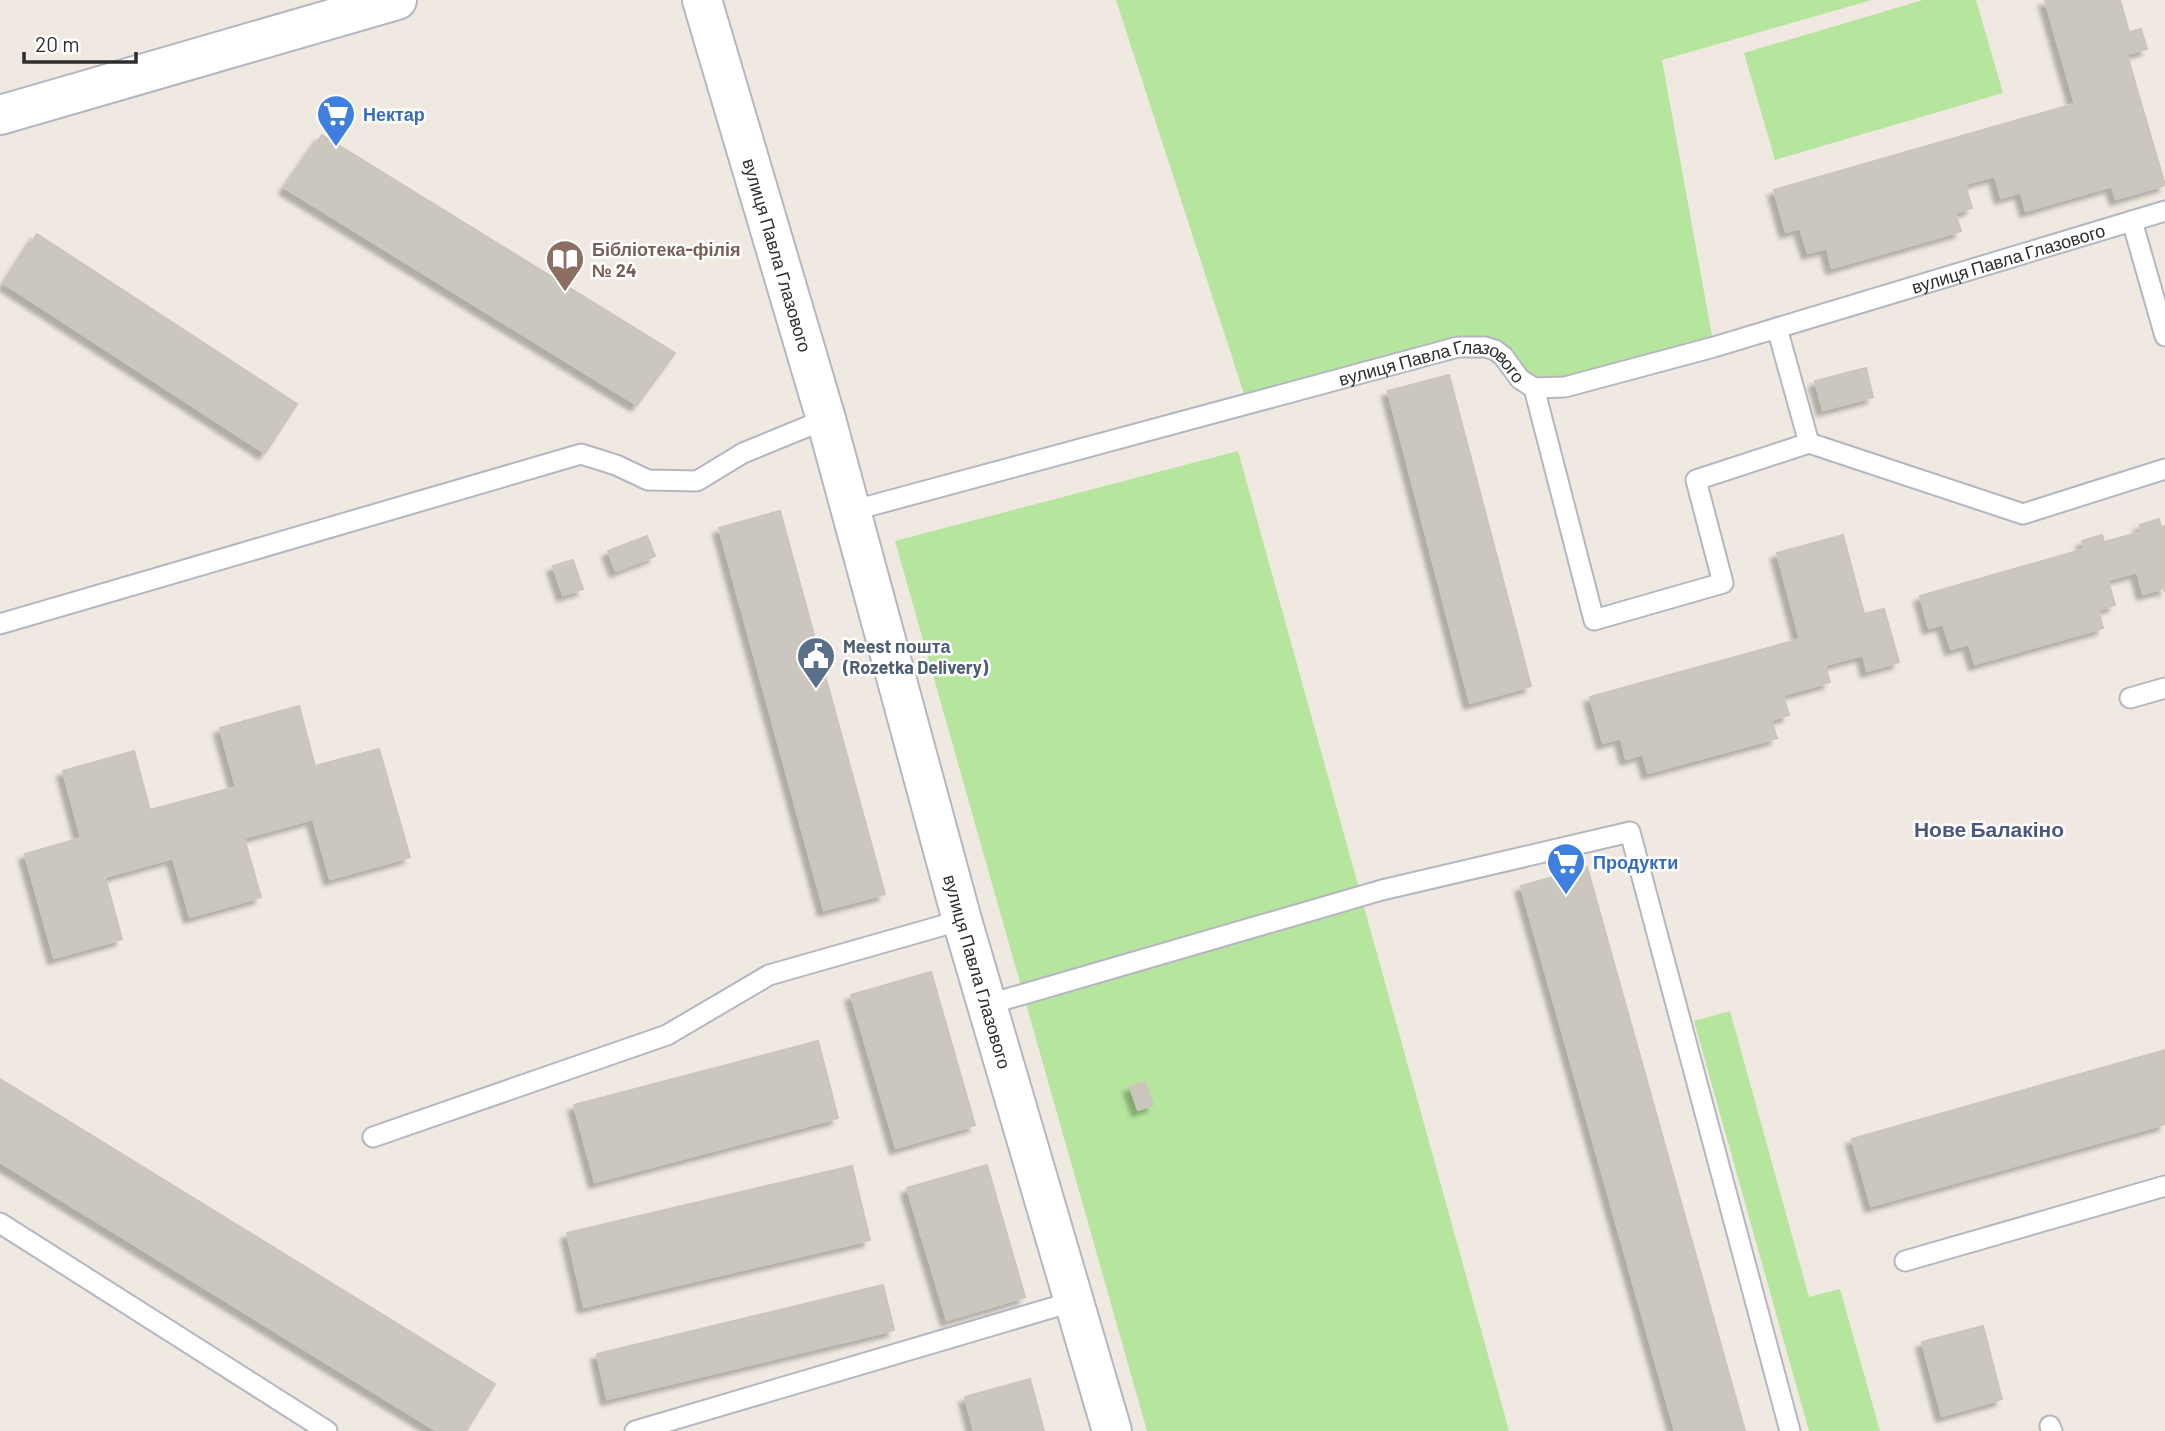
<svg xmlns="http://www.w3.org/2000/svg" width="2165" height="1431" font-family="Barlow,sans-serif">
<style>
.green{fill:#b6e59e}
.building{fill:#cbc7bf;stroke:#cbc5ba;stroke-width:2;filter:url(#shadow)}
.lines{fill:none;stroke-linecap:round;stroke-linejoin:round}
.lane-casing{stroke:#b4b7c1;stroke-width:23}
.secondary-casing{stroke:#b4b7c1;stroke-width:42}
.lane{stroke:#fff;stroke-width:19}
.secondary{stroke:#fff;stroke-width:38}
.labels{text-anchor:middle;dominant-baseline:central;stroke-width:5;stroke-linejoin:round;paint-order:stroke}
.shop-label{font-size:18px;font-weight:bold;fill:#366cbe;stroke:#fff;text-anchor:start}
.education-label{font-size:18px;font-weight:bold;fill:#785e54;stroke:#fff;text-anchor:start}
.street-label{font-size:18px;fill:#2e2e2e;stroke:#fff}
.service-label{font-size:18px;font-weight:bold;fill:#4e5e75;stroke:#fff;text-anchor:start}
.quarter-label{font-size:21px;font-weight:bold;fill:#4d5680;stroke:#fff}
</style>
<defs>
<filter id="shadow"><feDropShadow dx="-6" dy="6" stdDeviation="2" flood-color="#0004"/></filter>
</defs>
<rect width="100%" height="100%" fill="#efe9e1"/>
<path class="green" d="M1116,0H1872L1662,60L1714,347L1544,389L1484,347L1247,403Z
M1923,0H1976L2003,93L1775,160L1744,53Z
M1238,451L1509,1431H1147L895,541Z
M1730,1011L1809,1297L1840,1289L1880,1431H1809L1694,1021Z"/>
<path class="building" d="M2045,0H2120L2129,32L2141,29L2147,49L2127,54L2136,86L2075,104Z
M2136,86L2165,185L2116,199L2112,186L2026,211L2021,192L2001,198L1995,176L1965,184L1972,208L1955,213L1961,231L1832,268L1827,248L1808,253L1800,228L1786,232L1774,190Z
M322,135L675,353L637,405L285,188Z
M37,234L297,404L265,453L5,284Z
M1866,368L1873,397L1823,410L1815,381Z
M1449,375L1531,686L1470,703L1388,391Z
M780,511L885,894L824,910L719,528Z
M2159,519L2161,527L2165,526V592L2164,588L2143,594L2137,572L2108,580L2115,605L2098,610L2103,628L1975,664L1969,644L1951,649L1943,624L1929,628L1920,596L2084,549L2082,541L2102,535L2104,542L2141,532L2140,525Z
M1843,535L1864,614L1884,609L1899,662L1867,671L1863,655L1825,665L1830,682L1783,695L1789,715L1771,720L1777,738L1648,773L1643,754L1626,759L1621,738L1603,743L1590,697L1800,639L1777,553Z
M647,536L655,556L616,571L608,551Z
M573,560L583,589L563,595L553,566Z
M299,706L315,766L379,749L410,857L330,879L313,819L244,838L261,897L190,917L173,858L105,877L122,939L54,958L25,854L81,838L63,771L134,751L150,810L236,787L220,728Z
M1587,867L1745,1431H1675L1521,886Z
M931,972L975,1125L896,1148L851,995Z
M818,1041L838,1118L595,1182L574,1105Z
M2165,1050V1124L1871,1206L1852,1139Z
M0,1079L122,1154L86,1215L0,1162Z
M1145,1082L1153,1105L1138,1110L1130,1087Z
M122,1154L495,1384L466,1431H437L86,1215Z
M987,1165L1025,1297L947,1320L907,1188Z
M852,1166L870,1240L584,1307L567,1233Z
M883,1285L894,1330L607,1399L597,1354Z
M1983,1326L2002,1399L1942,1416L1922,1342Z
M1030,1379L1044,1431H974L965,1397Z"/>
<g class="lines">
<defs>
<g id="lane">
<path d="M2132,221L2165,336"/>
<path d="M1777,328L1809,443"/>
<path d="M1534,388L1594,620L1723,583L1696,480L1809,443L2023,514L2165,469"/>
<path id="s1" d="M851,511L1458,347H1485L1495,350L1503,356L1520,379L1534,388L1565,387L1714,347L2165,211"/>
<path d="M0,624L581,454L616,465L648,480L697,481L743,453L826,419"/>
<path d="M2130,698L2165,688"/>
<path d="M986,1005L1382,890L1630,832L1790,1431"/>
<path d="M373,1137L667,1035L769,975L962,920"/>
<path d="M0,1223L327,1431"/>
<path d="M1905,1261L2165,1186"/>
<path d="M2050,1426L2052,1431"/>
<path d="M635,1431L1075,1301"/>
</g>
<g id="secondary">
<path id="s2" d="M702,0L826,419L962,920L1112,1431"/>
<path d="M0,115L397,0"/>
</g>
</defs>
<use href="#lane" class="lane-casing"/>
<use href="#secondary" class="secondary-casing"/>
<use href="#lane" class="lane"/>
<use href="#secondary" class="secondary"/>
</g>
<defs>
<symbol id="supermarket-pin" viewBox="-11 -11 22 30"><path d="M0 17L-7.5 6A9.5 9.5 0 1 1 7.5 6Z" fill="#3f7fe0" stroke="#fff"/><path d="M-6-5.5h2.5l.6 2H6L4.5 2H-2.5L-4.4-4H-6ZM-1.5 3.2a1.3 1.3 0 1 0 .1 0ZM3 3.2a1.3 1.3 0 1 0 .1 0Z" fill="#fff"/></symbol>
<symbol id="library-pin" viewBox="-11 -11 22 30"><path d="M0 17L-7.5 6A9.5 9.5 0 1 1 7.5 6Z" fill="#8d6e63" stroke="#fff"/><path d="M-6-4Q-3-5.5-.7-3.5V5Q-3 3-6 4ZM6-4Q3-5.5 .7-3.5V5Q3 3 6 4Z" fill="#fff"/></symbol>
<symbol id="civic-pin" viewBox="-11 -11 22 30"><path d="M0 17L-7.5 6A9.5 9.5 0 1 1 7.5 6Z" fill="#5c6f8a" stroke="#fff"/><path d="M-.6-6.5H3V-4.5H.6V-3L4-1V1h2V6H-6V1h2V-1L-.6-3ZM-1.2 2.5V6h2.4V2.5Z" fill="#fff"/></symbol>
</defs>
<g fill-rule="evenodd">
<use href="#supermarket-pin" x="314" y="92" width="44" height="60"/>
<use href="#library-pin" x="543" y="237" width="44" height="60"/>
<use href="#civic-pin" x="794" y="634" width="44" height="60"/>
<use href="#supermarket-pin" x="1544" y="840" width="44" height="60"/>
</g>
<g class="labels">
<g class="shop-label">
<text x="363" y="114">Нектар</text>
<text x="1593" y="862">Продукти</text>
</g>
<g class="education-label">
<text x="592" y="249">Бібліотека-філія<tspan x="592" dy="21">№ 24</tspan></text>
</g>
<g class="street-label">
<text stroke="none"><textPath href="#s2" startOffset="266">вулиця Павла Глазового</textPath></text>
<text stroke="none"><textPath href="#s1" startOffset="1214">вулиця Павла Глазового</textPath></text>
<text stroke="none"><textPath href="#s1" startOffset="606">вулиця Павла Глазового</textPath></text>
<text stroke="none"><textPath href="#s2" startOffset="1010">вулиця Павла Глазового</textPath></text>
</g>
<g class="service-label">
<text x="843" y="646">Meest пошта<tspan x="843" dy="21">(Rozetka Delivery)</tspan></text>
</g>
<g class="quarter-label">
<text x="1989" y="828">Нове Балакіно</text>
</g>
</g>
<path d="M24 52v10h112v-10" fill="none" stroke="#2e2e2e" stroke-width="3.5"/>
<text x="35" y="52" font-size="21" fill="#2e2e2e" stroke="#ffffff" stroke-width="5" paint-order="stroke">20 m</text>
</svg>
